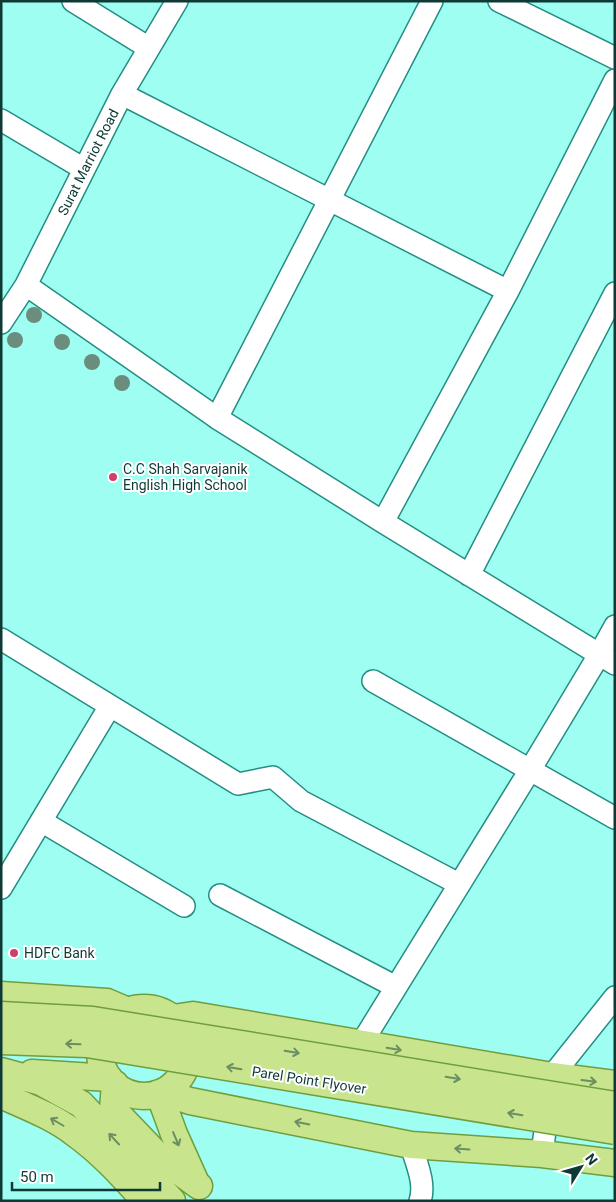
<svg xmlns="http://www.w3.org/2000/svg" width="616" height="1202" font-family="Roboto,sans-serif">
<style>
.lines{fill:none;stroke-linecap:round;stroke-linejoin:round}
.minor-casing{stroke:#258e84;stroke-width:24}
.major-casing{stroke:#709d3e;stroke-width:29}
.minor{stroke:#fff;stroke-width:21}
.major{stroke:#c8e58e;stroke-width:26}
.major-bridge-casing{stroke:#709d3e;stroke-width:29;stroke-linecap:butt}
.major-bridge{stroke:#c8e58e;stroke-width:26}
.tree{fill:#6b8d7d}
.oneway{stroke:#6b8f62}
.poi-dot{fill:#ce406c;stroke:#fff;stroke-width:2}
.labels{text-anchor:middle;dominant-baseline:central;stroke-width:4;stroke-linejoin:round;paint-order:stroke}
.street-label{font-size:14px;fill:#0e3935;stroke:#fff}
.poi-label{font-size:14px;fill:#0e3935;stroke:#fff;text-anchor:start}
</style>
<rect width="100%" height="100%" fill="#9efef2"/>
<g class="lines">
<defs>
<path id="minor" d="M73,1L149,48
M499,1L615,58
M122,94L508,291
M1,120L84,169
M26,285L217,418L383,522L615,664
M1,323L26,285L122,94L177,1
M217,418L432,1
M383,522L508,291L615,80
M469,575L615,293
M1,639L238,784L273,777L301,801L459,884
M373,681L615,818
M41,821L184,906
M1,888L110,706
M220,895L396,987
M361,1044L530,770L599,655L615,626
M411,1145C416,1163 426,1183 420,1201
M542,1154L552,1076L615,997"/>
<path id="major" d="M1,995L107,1002L128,1011
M100 1052a44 44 0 1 1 88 0a44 44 0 1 1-88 0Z
M173,1018L193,1015L552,1076L615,1084
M1,1071L41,1082L81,1104L172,1201
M32,1073L109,1078
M115,1084L113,1109L158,1156L199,1186
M163,1092L190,1101L411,1145L542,1154L615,1163
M159,1093L174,1134L196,1183
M1,1095C25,1106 52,1116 73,1132C100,1151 123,1176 145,1201"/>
</defs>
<use href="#minor" class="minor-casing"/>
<use href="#major" class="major-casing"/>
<use href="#minor" class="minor"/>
<use href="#major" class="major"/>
<defs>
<path id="major-bridge" d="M1,1015L93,1020L615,1105
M1,1041L87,1044L615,1131"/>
</defs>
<use href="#major-bridge" class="major-bridge-casing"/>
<use href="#major-bridge" class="major-bridge"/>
</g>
<g class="tree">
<circle cx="34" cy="315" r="8"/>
<circle cx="15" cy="340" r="8"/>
<circle cx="62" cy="342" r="8"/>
<circle cx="92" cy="362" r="8"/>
<circle cx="122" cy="383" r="8"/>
</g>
<defs><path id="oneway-shaft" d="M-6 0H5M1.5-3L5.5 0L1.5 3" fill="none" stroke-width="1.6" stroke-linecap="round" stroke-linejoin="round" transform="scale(1.25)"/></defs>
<g class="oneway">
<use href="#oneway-shaft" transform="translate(73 1044) rotate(-178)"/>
<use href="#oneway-shaft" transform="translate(394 1049) rotate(10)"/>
<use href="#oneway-shaft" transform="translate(292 1052) rotate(9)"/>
<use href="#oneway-shaft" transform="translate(234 1068) rotate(-171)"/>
<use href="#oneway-shaft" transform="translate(453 1078) rotate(9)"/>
<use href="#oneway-shaft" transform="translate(589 1081) rotate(7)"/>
<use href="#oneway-shaft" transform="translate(515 1114) rotate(-171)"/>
<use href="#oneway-shaft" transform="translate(57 1122) rotate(-150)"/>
<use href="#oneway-shaft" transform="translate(302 1123) rotate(-169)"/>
<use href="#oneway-shaft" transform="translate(114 1139) rotate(-133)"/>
<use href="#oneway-shaft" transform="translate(176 1139) rotate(67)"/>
<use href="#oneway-shaft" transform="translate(462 1149) rotate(-176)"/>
</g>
<g class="poi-dot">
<circle cx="113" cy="477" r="5"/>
<circle cx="14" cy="953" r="5"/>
</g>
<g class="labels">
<g class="street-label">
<text transform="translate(88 162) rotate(-63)">Surat Marriot Road</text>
<text transform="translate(309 1080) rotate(9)">Parel Point Flyover</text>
</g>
<g class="poi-label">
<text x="123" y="469">C.C Shah Sarvajanik<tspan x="123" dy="16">English High School</tspan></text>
<text x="24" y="953">HDFC Bank</text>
</g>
</g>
<rect width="616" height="1202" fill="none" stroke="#0e3935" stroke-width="5"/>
<g transform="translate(581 1167) rotate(53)" stroke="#ffffff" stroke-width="4" paint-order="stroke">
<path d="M0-4L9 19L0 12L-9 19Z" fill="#0e3935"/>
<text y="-8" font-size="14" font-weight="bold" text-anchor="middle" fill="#0e3935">N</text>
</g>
<path d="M12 1182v8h148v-8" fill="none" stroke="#0e3935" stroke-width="2.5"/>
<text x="20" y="1182" font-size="15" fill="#0e3935" stroke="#ffffff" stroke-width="4" paint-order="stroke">50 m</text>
</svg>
